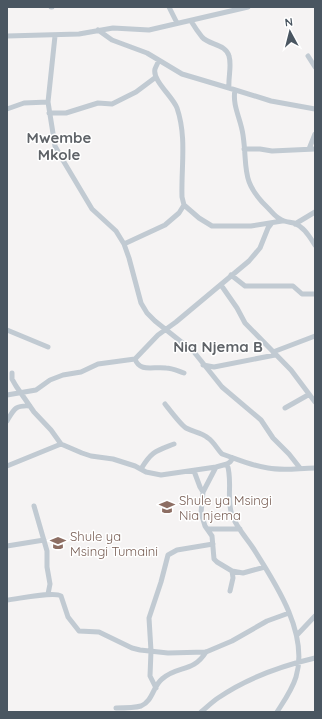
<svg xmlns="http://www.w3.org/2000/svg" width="322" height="719" font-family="Quicksand,sans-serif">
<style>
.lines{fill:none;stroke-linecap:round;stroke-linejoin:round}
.minor{stroke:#c1cad2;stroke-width:5}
.labels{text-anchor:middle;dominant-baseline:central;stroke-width:3;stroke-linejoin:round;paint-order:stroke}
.education-label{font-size:13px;fill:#785e54;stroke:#fff;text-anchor:start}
.quarter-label{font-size:15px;font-weight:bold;fill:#5f6368;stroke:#fff}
</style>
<rect width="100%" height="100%" fill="#f5f3f3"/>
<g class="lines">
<path class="minor" d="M51,7H52
M169,7L177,23
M191,21C194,26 198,32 202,37C209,45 226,44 229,56C232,66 228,77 229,88
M98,30L112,40L147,53L182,74L229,88L271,101L315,109
M7,36L79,34L113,28L149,30L248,7
M55,36L48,102L55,146L61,157L92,209L116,231L124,244L129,258L141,303L147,313L155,321L194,352L222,387L261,420L273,438L289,454L300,468
M308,56L315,67
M159,60C158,63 156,66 155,69C152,80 173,97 177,108C187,137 181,168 182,197L184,205L199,218L212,226H251L282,221
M235,90C232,106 241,119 243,135C248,169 240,181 268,208C272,212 276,218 282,220C285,222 290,222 294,223C304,227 309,236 315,245
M7,109L24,103L48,102
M49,113H66L98,103L112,104L136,92L156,77
M244,149H260L272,151L315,149
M309,149L315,134
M295,224L315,212
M124,244L165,225L179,213L184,205
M231,275L245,286H293L302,294H315
M221,285L237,308L245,323L291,370L315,402
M7,330L48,347
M273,352L315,336
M135,359C140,373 154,366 166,368C172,368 178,371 184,373
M203,365L214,367L275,355
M12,373V379L16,386L34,412L51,430L61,444L82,453L91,456L113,459L135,466L146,472L161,475L216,467L227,464L230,462L233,458
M7,395L36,390L50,380L63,375L81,372L98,364L135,359L158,335L176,322L249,261L260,248L268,228L271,224
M165,404C169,409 181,425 186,428C193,432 201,432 208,438C214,442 217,449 222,454C237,459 252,466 268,468C284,471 299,468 315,468
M285,408L308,395
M7,421C14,409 15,405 30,406
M227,464C233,481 226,499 232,515C235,525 247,539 253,548C276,584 309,634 296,677C292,690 284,701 277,712
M7,466L61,444
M216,467L203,492L201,513L205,526L212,536L214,559L217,562L232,571L233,578L230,591
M141,469C152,451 156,451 174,444
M194,471L200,487L203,492
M34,506L47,551V567L50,584L48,594
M208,529H240
M7,546L44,540
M232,571L243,573L265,567
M7,600C18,599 54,591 61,596L68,617L79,631L99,632L132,648L140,650L168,653L206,652L232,641L267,621L289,613
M297,635L315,616
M156,688L150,676L151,651L149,618L161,582L168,555L177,550L213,544
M116,708C124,708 134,708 141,706C153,701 153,686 162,679C178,665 193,673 206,652
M201,712C206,708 212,702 218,698C247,678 281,666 315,658"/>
</g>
<defs>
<symbol id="school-bare" viewBox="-9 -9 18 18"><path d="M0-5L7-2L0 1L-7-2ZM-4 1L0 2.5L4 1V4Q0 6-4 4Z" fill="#8d6e63" stroke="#fff" stroke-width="2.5" paint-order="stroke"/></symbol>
</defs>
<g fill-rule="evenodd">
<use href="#school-bare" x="156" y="496" width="22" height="22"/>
<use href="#school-bare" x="47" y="532" width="22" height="22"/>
</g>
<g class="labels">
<g class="education-label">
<text x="179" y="500">Shule ya Msingi<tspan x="179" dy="15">Nia njema</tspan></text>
<text x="70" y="536">Shule ya<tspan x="70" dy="15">Msingi Tumaini</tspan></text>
</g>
<g class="quarter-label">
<text x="59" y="137">Mwembe<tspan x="59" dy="17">Mkole</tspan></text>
<text x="218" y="346">Nia Njema B</text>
</g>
</g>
<rect width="322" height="719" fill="none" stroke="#4a5661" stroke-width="16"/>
<g transform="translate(290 32) rotate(353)" stroke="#ffffff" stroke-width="3" paint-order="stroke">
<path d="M0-3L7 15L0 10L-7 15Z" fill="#4a5661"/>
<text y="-6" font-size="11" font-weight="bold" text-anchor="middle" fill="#4a5661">N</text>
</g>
</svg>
